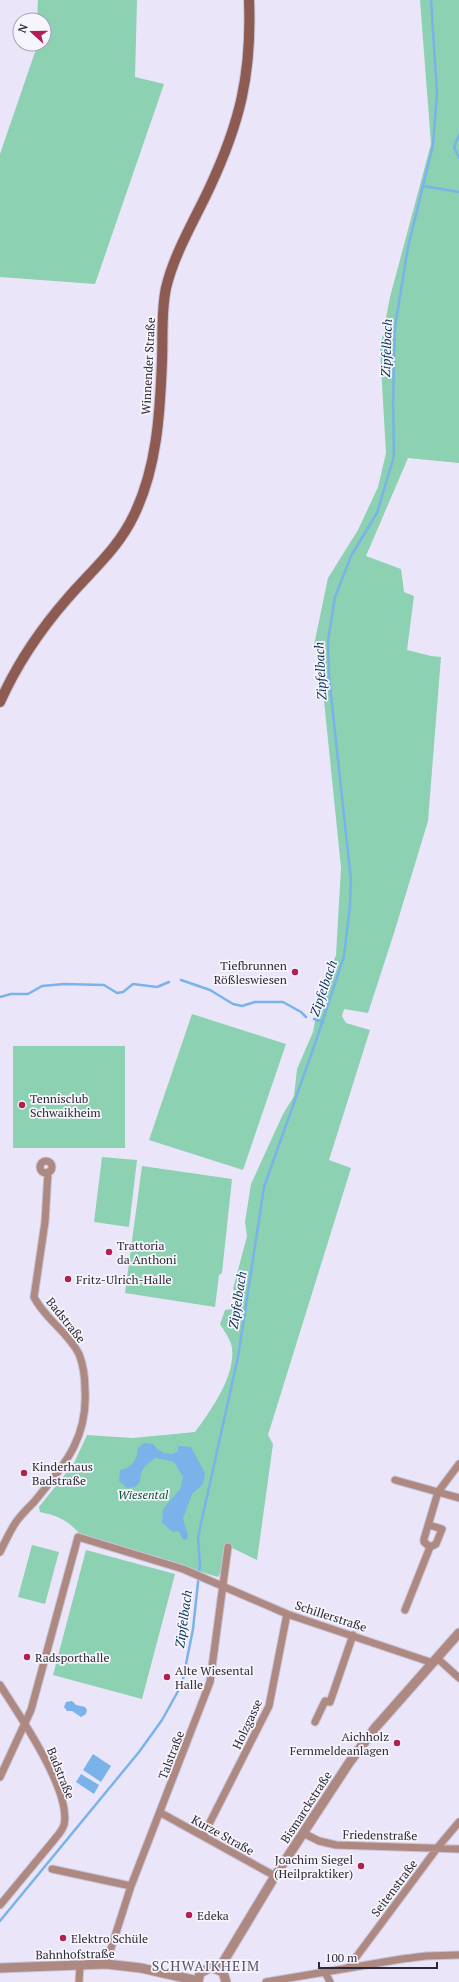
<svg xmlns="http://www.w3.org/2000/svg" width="459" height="1982" font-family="'PT Serif',serif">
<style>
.green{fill:#8cd1b1}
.water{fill:#7ab3e9}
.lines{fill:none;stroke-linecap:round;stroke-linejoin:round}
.stream{stroke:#7ab3e9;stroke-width:2.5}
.canal{stroke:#7ab3e9;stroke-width:8}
.minor-casing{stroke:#c9c3d7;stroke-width:9}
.tertiary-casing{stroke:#c9c3d7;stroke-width:11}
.secondary-casing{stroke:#c9c3d7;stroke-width:12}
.minor{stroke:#ad8982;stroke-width:7}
.tertiary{stroke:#ad8982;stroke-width:9}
.secondary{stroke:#8d5b51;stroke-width:10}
.poi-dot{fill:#b12051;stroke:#f7f5fc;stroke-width:1.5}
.labels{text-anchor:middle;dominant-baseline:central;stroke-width:3.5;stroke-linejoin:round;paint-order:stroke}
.street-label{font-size:12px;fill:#2d2936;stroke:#f7f5fc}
.poi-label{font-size:12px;fill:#2d2936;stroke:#f7f5fc;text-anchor:start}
.park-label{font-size:12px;font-style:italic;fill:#0c5239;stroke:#f7f5fc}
.water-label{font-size:13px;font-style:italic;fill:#083457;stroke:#f7f5fc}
.quarter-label{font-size:14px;letter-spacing:1px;fill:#594f6d;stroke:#f7f5fc}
</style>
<rect width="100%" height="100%" fill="#ebe5fa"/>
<path class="green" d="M38,0H137L135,77L164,84L95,284L0,277V154L35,52L36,44H44V20H37Z
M420,0H459V463L408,458L366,556L401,569L404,592L414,596L407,650L431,656L441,657L428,821L394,933L368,1013L344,1009L342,1016L346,1023L370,1030L329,1160L351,1168L268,1435L273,1444L257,1560L226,1545L222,1570L218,1577L82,1536C68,1521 60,1516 40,1512L39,1507L74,1463L87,1435L133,1438L195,1432C211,1410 235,1377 232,1349C232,1341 224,1331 220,1324L225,1310L240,1308V1297L233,1289L247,1236L245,1222L251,1184L283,1114L294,1096L297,1069L313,1032L320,995L336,955L341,868L320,661L314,645L328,578L358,530L378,487L386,453L380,349L390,297L431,144Z
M192,1014L286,1044L243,1170L149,1140Z
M13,1046H125V1148H13Z
M102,1157L137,1160L129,1227L94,1222Z
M142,1166L232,1179L222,1273L219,1275L215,1307L125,1293Z
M32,1545L59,1552L45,1604L18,1597Z
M86,1550L175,1574L142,1699L53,1675Z"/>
<path class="water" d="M144,1443L153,1444L159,1451C152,1467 141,1460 140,1482L135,1487L127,1488L119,1481L120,1470C132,1468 137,1460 138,1448Z
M178,1446L191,1447L205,1473L203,1484L192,1494L183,1519L188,1535L187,1539L183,1540L179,1531L173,1532L162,1523L163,1509L180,1489L183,1477L174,1462L159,1458L161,1453L173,1454L178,1451Z
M72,1701L76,1705L85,1707L87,1710L86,1714L81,1717L72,1711H67L64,1707L66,1702Z
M93,1754L111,1766L101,1782L83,1770Z
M81,1774L99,1785L94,1794L76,1782Z"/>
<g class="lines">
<path class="stream" d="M459,135L454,147L459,158
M423,186L459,192
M181,980L210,990L233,1004L242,1006L255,1002H283L301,1012L306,1017
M0,997L11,994H28L42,986L64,984L104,985L117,993L123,992L133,984L157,987L169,982
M314,1019L323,1022
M0,1921L139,1752L162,1720L182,1684L193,1629L200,1564L198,1537L238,1357L264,1187L317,1038L344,956L350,905L351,880L329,677L328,641L335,597L351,556L377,513L394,456L393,403L395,327L408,247L433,145L437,93L431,0"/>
<path class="canal" d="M157,1454L160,1455"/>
<defs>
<path id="minor" d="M40 1167a6 6 0 1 1 12 0a6 6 0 1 1-12 0Z
M395,1480L459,1498
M429,1525L442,1529L436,1544L430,1547L424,1542V1539L438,1492L459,1464
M0,1552C5,1542 10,1531 16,1522C21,1515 28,1508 34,1502C64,1465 88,1439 85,1390C85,1379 83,1364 79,1354C68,1332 44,1318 34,1297L45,1222L48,1172
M405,1610L430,1547
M437,1658L459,1678
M0,1685C18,1713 72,1791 64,1825C62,1831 58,1835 54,1840L0,1905
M315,1722L325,1701L330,1702L353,1635
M0,1777L31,1710L78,1537L183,1569L287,1614L433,1663
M161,1813L275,1876
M303,1833L319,1841L336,1845L459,1849
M203,1836L269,1706L287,1614
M52,1869L131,1886
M106,1964L131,1886L210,1682L228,1547
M348,1968L438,1847L459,1822
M325,1972L330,1982
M79,1982L80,1965
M266,1982L402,1959L426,1956L459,1955"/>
<path id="tertiary" d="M0,1968L106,1964L141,1968L198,1981
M219,1969L275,1876L349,1763L375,1728L459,1633
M198,1982L200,1973L211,1967L223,1972L226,1982"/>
<path id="secondary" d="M0,702C17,664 40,630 67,599C91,571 118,549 134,515C157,468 160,413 162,361C163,337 161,312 166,288C174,254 194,221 209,189C240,123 252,74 249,0"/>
</defs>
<use href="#minor" class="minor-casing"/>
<use href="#tertiary" class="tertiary-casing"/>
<use href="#secondary" class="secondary-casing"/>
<use href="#minor" class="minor"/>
<use href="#tertiary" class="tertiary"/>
<use href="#secondary" class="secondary"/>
</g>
<g class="poi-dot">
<circle cx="295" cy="972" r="4"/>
<circle cx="22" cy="1105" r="4"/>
<circle cx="109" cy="1252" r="4"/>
<circle cx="68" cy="1279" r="4"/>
<circle cx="24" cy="1473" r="4"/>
<circle cx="27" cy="1657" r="4"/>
<circle cx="167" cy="1677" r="4"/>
<circle cx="397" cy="1743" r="4"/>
<circle cx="361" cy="1866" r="4"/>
<circle cx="189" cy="1915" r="4"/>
<circle cx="63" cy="1938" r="4"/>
</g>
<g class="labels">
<g class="street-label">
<text transform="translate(148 366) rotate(-87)">Winnender Straße</text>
<text transform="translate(66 1320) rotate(51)">Badstraße</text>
<text transform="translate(331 1616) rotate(18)">Schillerstraße</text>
<text transform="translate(247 1724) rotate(-65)">Holzgasse</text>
<text transform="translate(171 1755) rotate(-69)">Talstraße</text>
<text transform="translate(61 1773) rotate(68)">Badstraße</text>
<text transform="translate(306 1807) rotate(-57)">Bismarckstraße</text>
<text transform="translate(223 1835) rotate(29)">Kurze Straße</text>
<text transform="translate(380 1835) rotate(1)">Friedenstraße</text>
<text transform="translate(394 1888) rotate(-53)">Seitenstraße</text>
<text transform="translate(75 1954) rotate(-1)">Bahnhofstraße</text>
</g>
<g class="poi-label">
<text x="287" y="965" text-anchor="end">Tiefbrunnen<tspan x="287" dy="14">Rößleswiesen</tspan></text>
<text x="30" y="1098">Tennisclub<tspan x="30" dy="14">Schwaikheim</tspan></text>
<text x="117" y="1245">Trattoria<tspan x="117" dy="14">da Anthoni</tspan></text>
<text x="76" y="1279">Fritz-Ulrich-Halle</text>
<text x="32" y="1466">Kinderhaus<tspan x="32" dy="14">Badstraße</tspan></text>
<text x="35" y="1657">Radsporthalle</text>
<text x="175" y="1670">Alte Wiesental<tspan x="175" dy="14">Halle</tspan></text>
<text x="389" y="1736" text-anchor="end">Aichholz<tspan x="389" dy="14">Fernmeldeanlagen</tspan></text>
<text x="353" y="1859" text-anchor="end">Joachim Siegel<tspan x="353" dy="14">(Heilpraktiker)</tspan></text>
<text x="197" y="1915">Edeka</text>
<text x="71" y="1938">Elektro Schüle</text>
</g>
<g class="park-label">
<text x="143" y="1494">Wiesental</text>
</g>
<g class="water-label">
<text transform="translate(386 348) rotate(-88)">Zipfelbach</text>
<text transform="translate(320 671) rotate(-93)">Zipfelbach</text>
<text transform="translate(323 988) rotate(-71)">Zipfelbach</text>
<text transform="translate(237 1300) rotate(-81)">Zipfelbach</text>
<text transform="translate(183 1619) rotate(-82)">Zipfelbach</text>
</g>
<g class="quarter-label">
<text x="206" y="1965">SCHWAIKHEIM</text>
</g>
</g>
<g transform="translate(32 32) rotate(291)"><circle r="19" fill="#f7f5fc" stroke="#a6a3ad"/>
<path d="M0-3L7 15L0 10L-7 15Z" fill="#b12051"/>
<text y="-6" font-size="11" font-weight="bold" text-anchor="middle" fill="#2d2936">N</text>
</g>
<path d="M319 1962v6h118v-6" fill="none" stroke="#2d2936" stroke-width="2"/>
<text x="325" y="1962" font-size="12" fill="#2d2936" stroke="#f7f5fc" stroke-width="3" paint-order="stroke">100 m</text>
</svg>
